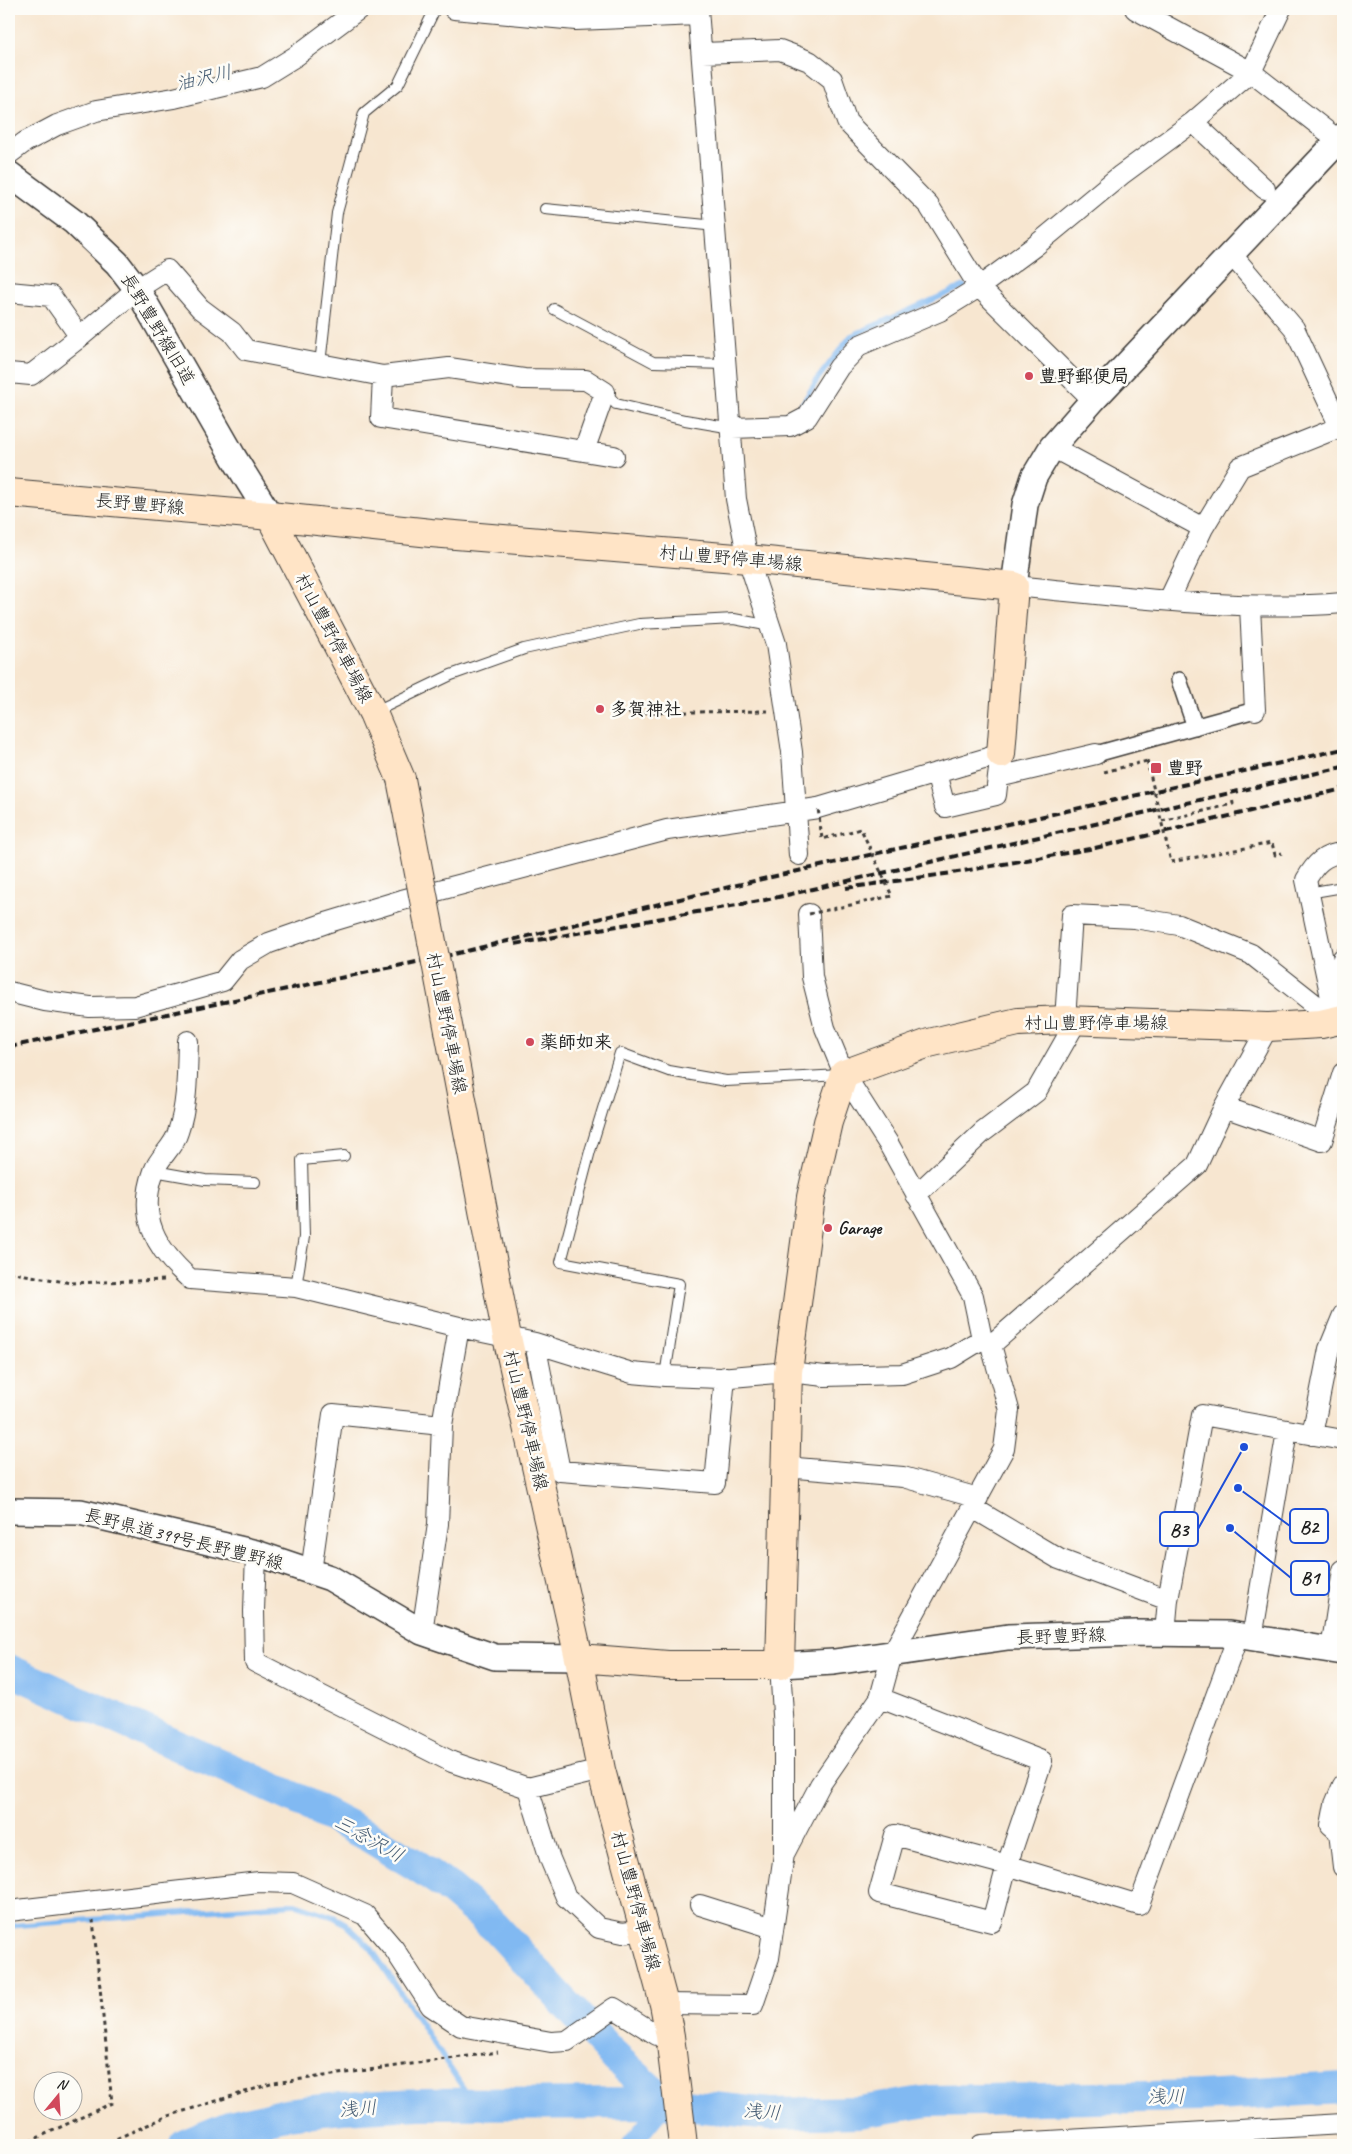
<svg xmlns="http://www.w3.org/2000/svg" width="1352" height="2154" font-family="Caveat,'Klee One',sans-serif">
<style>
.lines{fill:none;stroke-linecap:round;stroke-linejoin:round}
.stream{stroke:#81b9f2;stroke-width:5.5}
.canal{stroke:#81b9f2;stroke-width:19}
.river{stroke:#81b9f2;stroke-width:32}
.service-casing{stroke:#3d3a37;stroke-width:12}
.pedestrian-casing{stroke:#3d3a37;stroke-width:18}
.minor-casing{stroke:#3d3a37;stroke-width:22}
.tertiary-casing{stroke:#3d3a37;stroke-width:28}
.secondary-casing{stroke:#3d3a37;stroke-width:30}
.path{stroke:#3d3a37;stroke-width:3;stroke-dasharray:4 4;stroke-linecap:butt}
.service{stroke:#fff;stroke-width:10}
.pedestrian{stroke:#fff;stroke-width:15}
.minor{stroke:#fff;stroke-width:20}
.tertiary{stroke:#fff;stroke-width:25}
.secondary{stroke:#ffe4c6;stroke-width:28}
.rail{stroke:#1c1c1c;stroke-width:4;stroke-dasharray:8 4;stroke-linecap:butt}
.secondary-bridge-casing{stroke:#3d3a37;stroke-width:30;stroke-linecap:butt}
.path-bridge{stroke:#3d3a37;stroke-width:3;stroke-dasharray:4 4;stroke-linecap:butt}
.secondary-bridge{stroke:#ffe4c6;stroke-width:28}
.poi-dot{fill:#d1495b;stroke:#fdfcf7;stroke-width:2}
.labels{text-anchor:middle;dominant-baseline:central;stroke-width:5;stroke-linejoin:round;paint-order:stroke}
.street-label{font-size:18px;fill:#1c1c1c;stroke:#fdfcf7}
.poi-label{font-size:18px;font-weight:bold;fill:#1c1c1c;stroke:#fdfcf7;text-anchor:start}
.water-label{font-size:19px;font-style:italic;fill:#445b72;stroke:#fdfcf7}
.leader{fill:none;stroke:#1d4ed8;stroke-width:2}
.callout-dot{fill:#1d4ed8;stroke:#fdfcf7;stroke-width:2}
.callout{fill:#fdfcf7;stroke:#1d4ed8;stroke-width:2}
.callout-label{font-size:19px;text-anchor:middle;font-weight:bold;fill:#1c1c1c}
</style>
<rect width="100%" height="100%" fill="#fdfcf7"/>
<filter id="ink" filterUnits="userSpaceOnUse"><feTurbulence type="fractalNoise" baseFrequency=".02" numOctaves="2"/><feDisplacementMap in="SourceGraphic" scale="10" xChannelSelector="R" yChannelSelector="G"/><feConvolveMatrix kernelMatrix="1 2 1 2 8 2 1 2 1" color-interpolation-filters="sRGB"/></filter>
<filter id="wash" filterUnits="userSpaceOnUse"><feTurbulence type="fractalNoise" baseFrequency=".0096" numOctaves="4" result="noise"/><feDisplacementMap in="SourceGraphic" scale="20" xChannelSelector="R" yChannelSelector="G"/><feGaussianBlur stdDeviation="1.12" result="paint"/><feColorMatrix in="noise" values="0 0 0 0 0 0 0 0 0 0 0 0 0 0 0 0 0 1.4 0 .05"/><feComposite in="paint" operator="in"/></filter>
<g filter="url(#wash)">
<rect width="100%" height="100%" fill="#f7e6d0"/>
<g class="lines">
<path class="stream" d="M362,17L375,9
M779,417L799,409L819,377L851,336L964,286
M9,1926L296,1904L334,1917L346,1924L371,1948L473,2103"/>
<path class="canal" d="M631,2145L665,2103"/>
<path class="river" d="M9,1670L297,1799L370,1837L419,1867L447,1886L495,1927L616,2058L665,2103
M185,2145L229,2127L286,2114L342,2108L420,2104L665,2103L771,2114L859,2112L929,2101L1199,2096L1343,2088"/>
</g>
</g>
<g filter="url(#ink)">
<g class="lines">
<defs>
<path id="service" d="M545,209L716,226
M554,309L653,362L726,364
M320,364L337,213L364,113L398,85L435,9
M605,392L616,404L685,420L732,428
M374,712L451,675L524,649L639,624L734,619L771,626
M1308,893L1343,887
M154,1171L205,1180L255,1182
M296,1287L304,1237L302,1160L344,1156
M665,1376L679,1284L561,1262L590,1151L620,1053L669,1071L726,1081L841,1075"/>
<path id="pedestrian" d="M1179,680L1195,727
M1096,754L1255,710"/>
<path id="minor" d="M454,9L576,20L698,15
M698,9L736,499L748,559L776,644L792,752L799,855
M1135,9L1251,72L1343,144
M702,53L780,50L809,61L832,79L847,122L929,206L979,287L1093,400
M1193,122L1265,189
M9,154L25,142L57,125L96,111L174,98L262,77L296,56L359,9
M9,292L51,296L80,337L137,289L167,270L200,308L232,332L246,350L383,376L449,368L524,379L586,380L605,392L584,451
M9,373L31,375L80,337
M383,376L381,418L614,456
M732,428L790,426L807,417L839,367L860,345L940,311L979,287L1035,246L1121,175L1193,122L1251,72L1281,9
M1052,447L1203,528L1169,600
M1203,528L1240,467L1340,427L1294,328L1232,255
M1014,586C1123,596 1234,612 1343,603
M1250,606L1255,710
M936,773L945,807L996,795L998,777
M1343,958L1340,980L1343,989
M9,992L45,1001L90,1007L135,1006L223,981L240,960L269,943L326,923L402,900L667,830L818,808L1001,754L998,777L1096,754
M1065,1020L1072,915L1134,918L1179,925L1251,954L1336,1021
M1336,1021L1306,880C1315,864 1324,854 1343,853
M188,1041C187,1071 188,1103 178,1132C174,1147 159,1157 154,1171C137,1217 156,1249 190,1279L296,1287L459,1327L535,1343L632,1373L665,1376L720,1378L788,1372L825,1376L902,1374L951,1358L982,1339
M1224,1107L1322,1141L1343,1073
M916,1195L983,1132L1036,1092L1077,1020
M535,1343L560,1471L715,1483L725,1377
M991,1345L1197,1165L1224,1107L1268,1027
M1312,1435L1329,1349L1343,1315
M785,1467L903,1477L978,1498
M973,1508L1059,1559L1168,1600
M256,1553L254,1611L255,1662L452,1762L528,1788
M311,1572L333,1414L442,1425
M422,1632L438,1524L442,1425L459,1327
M1165,1633L1168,1600L1202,1415L1343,1440
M1252,1638L1287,1431
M1331,1650L1343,1570
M880,1698L1042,1761L1007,1865L1139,1905L1238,1636
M601,1770L528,1788L550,1859L566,1897L599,1928L623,1933L644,1930
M1343,1785L1335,1804L1331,1825L1339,1832L1343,1867
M895,1835L1007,1865L992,1922L879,1893Z
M784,1854L820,1785L880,1698L892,1654L1004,1449L1009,1410L991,1345L982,1339L973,1296L888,1143L844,1074L825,1028L812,977L809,914
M700,1905L773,1928
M9,1911L259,1882L293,1883L365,1915L394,1949L431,2006L461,2026L551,2042L567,2041L614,2008L657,2035L668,2030
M664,2004L753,2005L769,1958L784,1854V1731L780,1665
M981,2145L1343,2124"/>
<path id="tertiary" d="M9,174L74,222L117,263L137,289L234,458L270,516
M1014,586L1025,505L1034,477L1052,447L1093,400L1343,136
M9,1511L80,1512L256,1553L330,1578L422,1632L495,1657L579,1658
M780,1665L834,1662L1008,1637L1137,1633L1229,1634L1343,1652"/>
<path id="secondary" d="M9,493L270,516L431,533L748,559L1014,586L1001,754
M270,516L373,713L401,779
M449,1031L507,1337L579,1658L601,1770L664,2004L670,2036L683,2145
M579,1658L668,1665H780L788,1372L811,1197L828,1122L844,1074L929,1043L1018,1022L1065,1020L1268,1027L1321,1024L1343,1019"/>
</defs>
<use href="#service" class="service-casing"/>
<use href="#pedestrian" class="pedestrian-casing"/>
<use href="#minor" class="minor-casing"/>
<use href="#tertiary" class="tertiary-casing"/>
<use href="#secondary" class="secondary-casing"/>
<path class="path" d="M620,713L769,711
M1104,772L1147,761
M1162,821L1233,804L1232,797
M1171,862L1272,843L1275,855L1282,853
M9,1274L14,1273L71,1283L165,1280
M22,2145L112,2103L93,1920
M102,2145L168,2116L274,2083L498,2052"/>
<use href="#service" class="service"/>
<use href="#pedestrian" class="pedestrian"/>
<use href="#minor" class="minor"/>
<use href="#tertiary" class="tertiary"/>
<use href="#secondary" class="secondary"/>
<path class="rail" d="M846,888L952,873L1095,848L1343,789
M515,944L765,900L1343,767
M9,1047L450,955L758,880L1343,749"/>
<defs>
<path id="secondary-bridge" d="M401,779L449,1031"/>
</defs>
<use href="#secondary-bridge" class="secondary-bridge-casing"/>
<path class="path-bridge" d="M1147,761L1171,862
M809,914L892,896L861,829L822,839L818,808"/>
<use href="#secondary-bridge" class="secondary-bridge"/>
</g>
</g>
<g class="poi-dot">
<circle cx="1029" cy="376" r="5"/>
<circle cx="600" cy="709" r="5"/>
<rect x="1150" y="762" width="12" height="12" rx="2.5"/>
<circle cx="530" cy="1042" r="5"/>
<circle cx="828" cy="1228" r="5"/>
</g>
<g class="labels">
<g class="street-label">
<text transform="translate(158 329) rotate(59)">長野豊野線旧道</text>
<text transform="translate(140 504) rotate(5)">長野豊野線</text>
<text transform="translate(731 558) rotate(5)">村山豊野停車場線</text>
<text transform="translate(334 638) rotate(62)">村山豊野停車場線</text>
<text transform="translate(447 1023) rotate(79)">村山豊野停車場線</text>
<text x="1096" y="1023">村山豊野停車場線</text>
<text transform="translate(526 1420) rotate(77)">村山豊野停車場線</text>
<text transform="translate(184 1539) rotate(14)">長野県道399号長野豊野線</text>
<text transform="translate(1061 1636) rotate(-2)">長野豊野線</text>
<text transform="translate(636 1901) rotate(75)">村山豊野停車場線</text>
</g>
<g class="poi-label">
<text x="1039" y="376">豊野郵便局</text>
<text x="610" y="709">多賀神社</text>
<text x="1167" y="768">豊野</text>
<text x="540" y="1042">薬師如来</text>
<text x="838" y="1228">Garage</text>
</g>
<g class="water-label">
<text transform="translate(204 78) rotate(-13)">油沢川</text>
<text transform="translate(369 1839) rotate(29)">三念沢川</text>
<text transform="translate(1166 2097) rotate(-1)">浅川</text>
<text transform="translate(358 2109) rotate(-5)">浅川</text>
<text transform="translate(762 2112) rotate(4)">浅川</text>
</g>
</g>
<path class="leader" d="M1238 1488L1290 1526M1244 1447L1198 1529M1230 1528L1291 1578"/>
<g class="callout-dot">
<circle cx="1238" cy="1488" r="5"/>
<circle cx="1244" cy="1447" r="5"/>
<circle cx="1230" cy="1528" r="5"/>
</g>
<g class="callout">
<rect x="1290" y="1509" width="38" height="34" rx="5"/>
<rect x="1160" y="1512" width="38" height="34" rx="5"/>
<rect x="1291" y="1561" width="38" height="34" rx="5"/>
</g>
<g class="callout-label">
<text x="1309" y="1533">B2</text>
<text x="1179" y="1536">B3</text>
<text x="1310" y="1584">B1</text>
</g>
<rect width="1352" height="2154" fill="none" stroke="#fdfcf7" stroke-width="30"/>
<g transform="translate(58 2096) rotate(18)"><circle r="24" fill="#fdfcf7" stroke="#a3a29f"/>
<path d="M0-4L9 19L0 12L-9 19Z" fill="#d1495b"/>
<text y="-8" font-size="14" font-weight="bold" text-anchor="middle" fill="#1c1c1c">N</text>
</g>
</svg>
